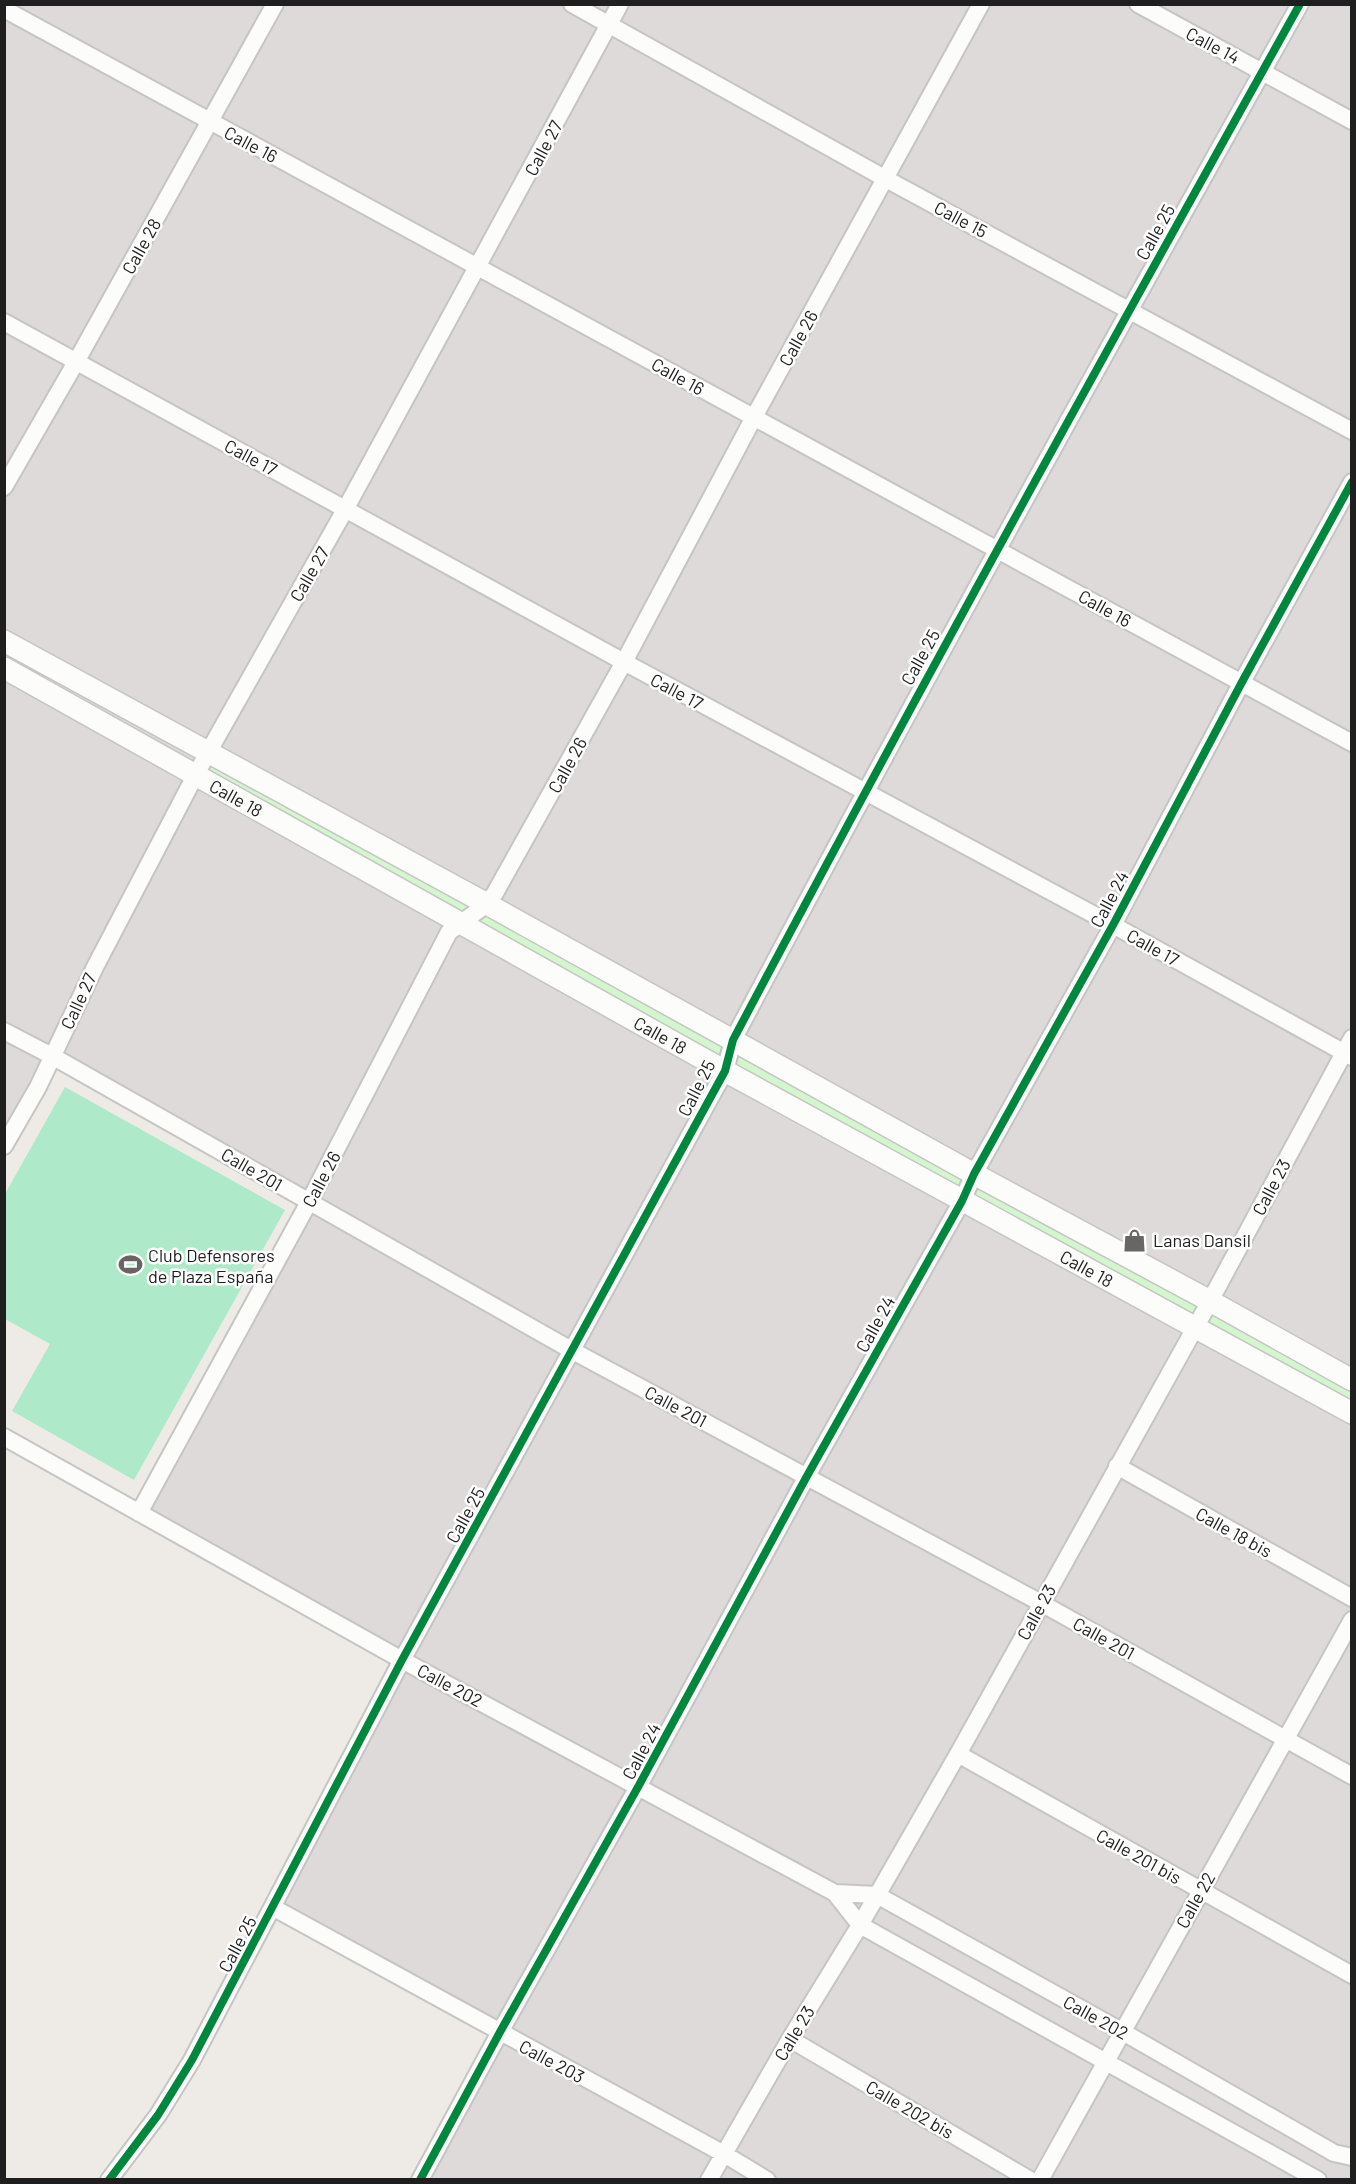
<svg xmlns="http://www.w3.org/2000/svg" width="1356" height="2184" font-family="Barlow,sans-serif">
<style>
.residential{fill:#dddad9}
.park{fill:#d4f6cf}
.pitch{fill:#aee9c9}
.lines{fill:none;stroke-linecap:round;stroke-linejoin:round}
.minor-casing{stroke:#c6c5c3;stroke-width:20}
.tertiary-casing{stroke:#c6c5c3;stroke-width:24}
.minor{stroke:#fcfcfb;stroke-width:16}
.tertiary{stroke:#fcfcfb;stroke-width:21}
.cycleway-casing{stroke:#fff;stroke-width:11}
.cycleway{stroke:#00873e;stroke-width:8}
.labels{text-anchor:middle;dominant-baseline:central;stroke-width:5;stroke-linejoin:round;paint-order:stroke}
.street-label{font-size:18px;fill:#1f1f1f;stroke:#fff}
.poi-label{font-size:18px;fill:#1f1f1f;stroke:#fff;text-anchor:start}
</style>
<rect width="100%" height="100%" fill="#eeebe7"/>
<path class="residential" d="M5,5H1351V2179H420L499,2032L274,1908L402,1660L139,1513L309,1202L53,1056L5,1146Z"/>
<path class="park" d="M208,752L1351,1380V1413L196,774Z"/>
<path class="pitch" d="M65,1087L285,1210L134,1480L12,1411L50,1344L5,1319V1194Z"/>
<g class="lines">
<defs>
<path id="minor" d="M572,4L886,179L1352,431
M1138,4L1352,121
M4,9L1352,743
M4,322L624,662L1113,925L1352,1057
M4,487L76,362L275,4
M4,1031L52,1056L573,1351L1041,1603L1352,1776
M4,1146L38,1087L95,967L196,774L346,508L620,4
M4,1437L402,1660L835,1893L860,1925L1318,2180
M1117,1466L1352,1598
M139,1513L309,1202L449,932L487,904L495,893L624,662L754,417L981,4
M958,1754L1352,1975
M835,1893L877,1895L1123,2032L1334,2153L1352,2157
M274,1908L724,2154L767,2180
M790,2039L1030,2180
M109,2180L158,2115L192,2060L402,1660L725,1071L733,1040C917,692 1108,348 1300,4
M420,2180L500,2032L638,1787L807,1476L962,1201L974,1174L1113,925L1242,682L1352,482
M709,2180L790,2039L860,1925L958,1754L1210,1301L1352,1038
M1040,2180L1352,1620"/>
<g id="tertiary">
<path d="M4,641L487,904L974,1174L1210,1301L1352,1380"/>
<path id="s1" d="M4,668L725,1071L1352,1413"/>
</g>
</defs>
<use href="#minor" class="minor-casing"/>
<use href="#tertiary" class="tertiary-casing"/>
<use href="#minor" class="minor"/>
<use href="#tertiary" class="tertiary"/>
<defs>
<path id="cycleway" d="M109,2180L158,2115L192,2060L402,1660L725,1071L733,1040C917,692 1108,348 1300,4
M420,2180L500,2032L638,1787L807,1476L962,1201L974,1174L1113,925L1242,682L1352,482"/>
</defs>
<use href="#cycleway" class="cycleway-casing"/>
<use href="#cycleway" class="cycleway"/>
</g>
<defs>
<symbol id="shop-bare" viewBox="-9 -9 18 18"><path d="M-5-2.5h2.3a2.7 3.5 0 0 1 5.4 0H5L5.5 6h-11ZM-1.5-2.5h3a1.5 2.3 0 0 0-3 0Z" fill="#676665" stroke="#fff" stroke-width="2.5" paint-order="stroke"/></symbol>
<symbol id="stadium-bare" viewBox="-9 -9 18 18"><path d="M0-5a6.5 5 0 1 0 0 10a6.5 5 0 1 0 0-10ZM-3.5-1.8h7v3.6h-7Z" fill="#676665" stroke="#fff" stroke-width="2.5" paint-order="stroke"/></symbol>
</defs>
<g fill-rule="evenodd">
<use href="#shop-bare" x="1118" y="1224" width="33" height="33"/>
<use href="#stadium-bare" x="114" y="1248" width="33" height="33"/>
</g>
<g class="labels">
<g class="street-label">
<text transform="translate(1213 45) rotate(28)">Calle 14</text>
<text transform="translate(251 144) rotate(28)">Calle 16</text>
<text transform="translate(543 148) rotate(-62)">Calle 27</text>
<text transform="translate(961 219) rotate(28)">Calle 15</text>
<text transform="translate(1155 232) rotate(-61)">Calle 25</text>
<text transform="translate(141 246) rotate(-61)">Calle 28</text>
<text transform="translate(798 338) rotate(-61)">Calle 26</text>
<text transform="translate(678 376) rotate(29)">Calle 16</text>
<text transform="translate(251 457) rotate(28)">Calle 17</text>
<text transform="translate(309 574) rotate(-60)">Calle 27</text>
<text transform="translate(1105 608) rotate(29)">Calle 16</text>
<text transform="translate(920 657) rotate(-61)">Calle 25</text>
<text transform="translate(677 691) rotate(28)">Calle 17</text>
<text transform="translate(567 765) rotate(-61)">Calle 26</text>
<text stroke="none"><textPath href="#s1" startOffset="266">Calle 18</textPath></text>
<text transform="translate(1109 899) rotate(-62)">Calle 24</text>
<text transform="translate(1153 947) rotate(29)">Calle 17</text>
<text transform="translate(78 1001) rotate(-65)">Calle 27</text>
<text stroke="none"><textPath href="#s1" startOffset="752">Calle 18</textPath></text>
<text transform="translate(696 1088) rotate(-63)">Calle 25</text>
<text transform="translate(252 1169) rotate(30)">Calle 201</text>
<text transform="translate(321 1179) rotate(-62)">Calle 26</text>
<text transform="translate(1271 1187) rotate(-62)">Calle 23</text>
<text stroke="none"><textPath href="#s1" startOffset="1238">Calle 18</textPath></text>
<text transform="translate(875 1324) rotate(-61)">Calle 24</text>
<text transform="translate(676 1406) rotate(28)">Calle 201</text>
<text transform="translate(465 1515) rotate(-61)">Calle 25</text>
<text transform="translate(1234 1532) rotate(29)">Calle 18 bis</text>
<text transform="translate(1036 1612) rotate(-61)">Calle 23</text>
<text transform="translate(1104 1638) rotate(29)">Calle 201</text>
<text transform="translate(450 1685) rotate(28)">Calle 202</text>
<text transform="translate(641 1751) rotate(-62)">Calle 24</text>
<text transform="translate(1139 1856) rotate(29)">Calle 201 bis</text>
<text transform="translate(1195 1900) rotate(-61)">Calle 22</text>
<text transform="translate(237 1944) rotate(-62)">Calle 25</text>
<text transform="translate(1096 2017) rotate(29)">Calle 202</text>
<text transform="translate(794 2033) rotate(-59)">Calle 23</text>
<text transform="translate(552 2061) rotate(28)">Calle 203</text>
<text transform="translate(910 2109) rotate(30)">Calle 202 bis</text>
</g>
<g class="poi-label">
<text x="1153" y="1240">Lanas Dansil</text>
<text x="148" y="1255">Club Defensores<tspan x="148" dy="21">de Plaza España</tspan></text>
</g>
</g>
<rect width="1356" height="2184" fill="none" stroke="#1f1f1f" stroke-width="12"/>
</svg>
